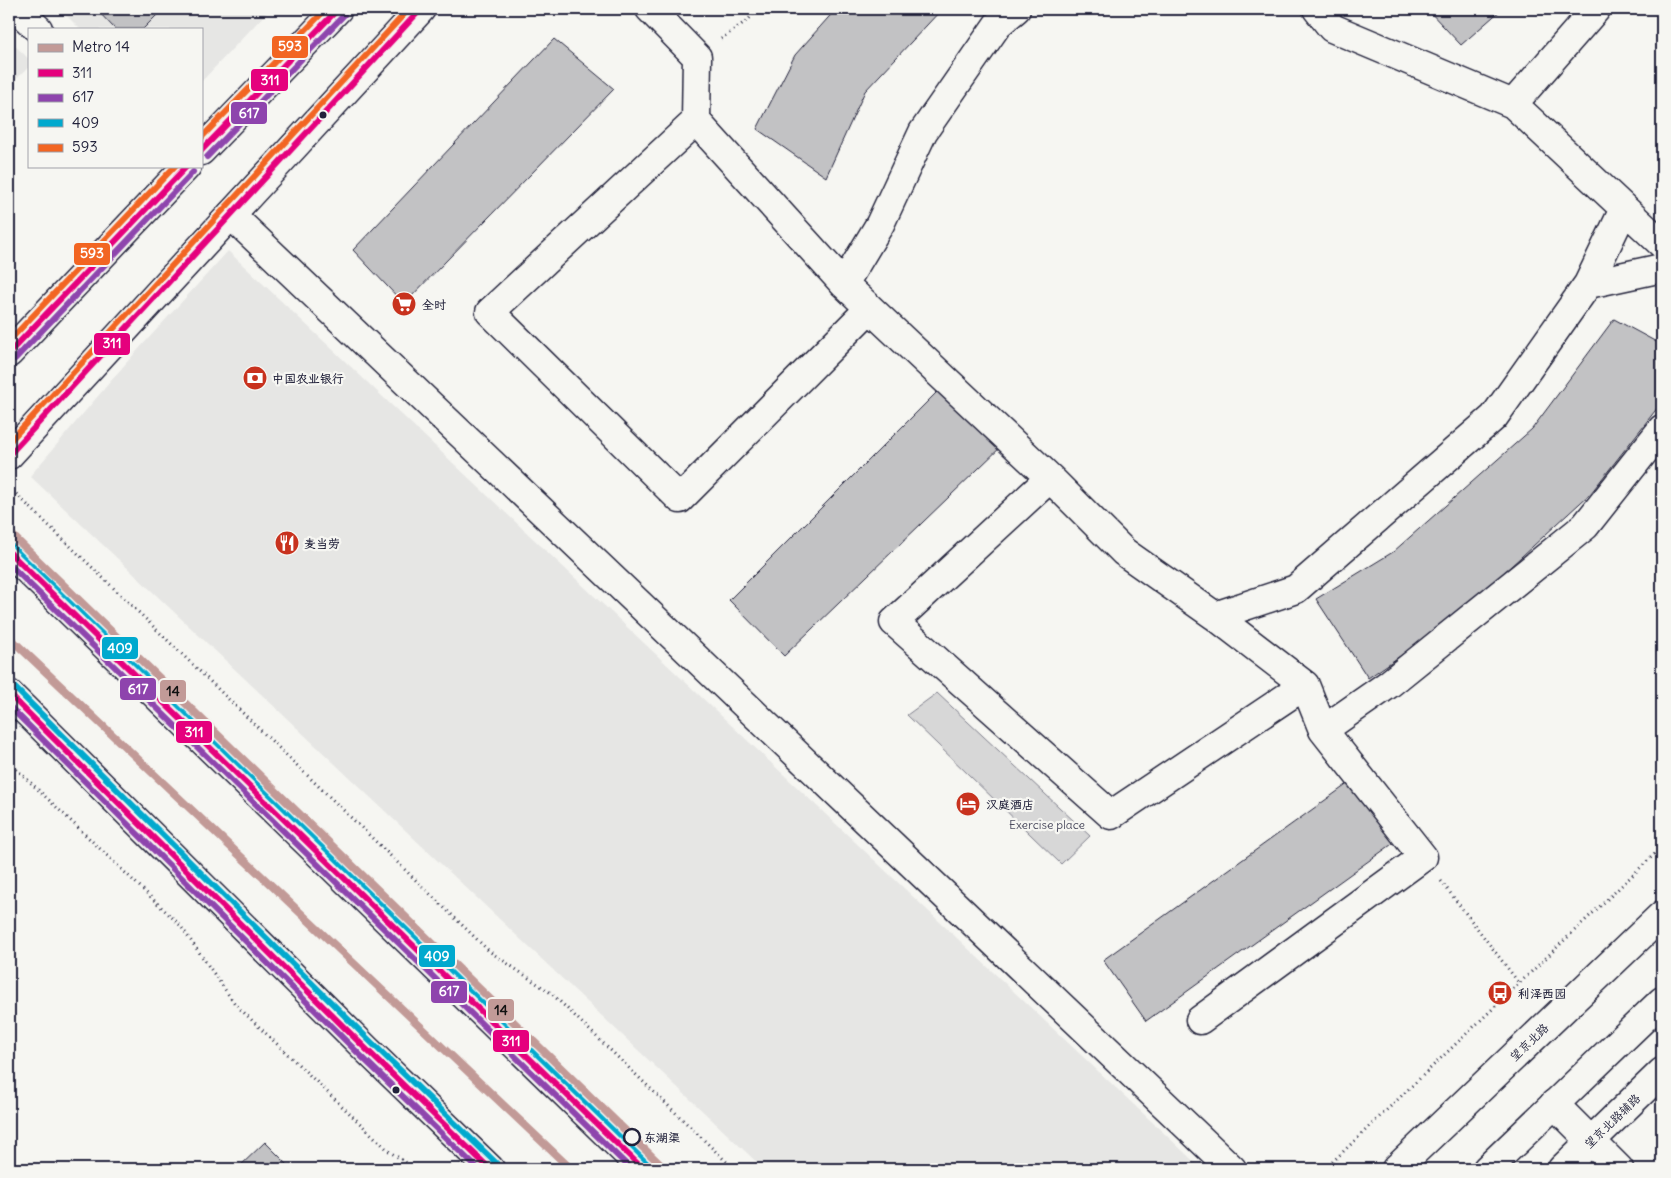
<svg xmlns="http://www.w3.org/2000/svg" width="1671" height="1178" font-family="Delius,'LXGW WenKai TC',sans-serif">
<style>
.built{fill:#e6e6e4}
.green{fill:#d7d7d7;stroke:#7c7c89}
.building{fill:#c2c2c4;stroke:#22223b}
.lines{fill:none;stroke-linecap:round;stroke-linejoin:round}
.street-casing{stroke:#22223b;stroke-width:31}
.secondary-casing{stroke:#22223b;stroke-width:31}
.primary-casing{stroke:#22223b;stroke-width:31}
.path{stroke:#22223b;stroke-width:3;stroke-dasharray:1 4;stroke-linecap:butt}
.street{stroke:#f6f6f2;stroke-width:28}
.secondary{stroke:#f6f6f2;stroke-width:28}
.primary{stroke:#f6f6f2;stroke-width:28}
.bus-1-casing{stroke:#f6f6f2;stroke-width:10}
.bus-2-casing{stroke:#f6f6f2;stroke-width:10}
.bus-3-casing{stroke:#f6f6f2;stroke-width:10}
.bus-4-casing{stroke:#f6f6f2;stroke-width:10}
.bus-1{stroke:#e5007d;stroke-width:6}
.bus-2{stroke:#8e44ad;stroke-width:6}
.bus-3{stroke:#00a9ce;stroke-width:6}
.bus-4{stroke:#f26522;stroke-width:6}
.metro-1-casing{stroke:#f6f6f2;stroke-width:11}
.metro-1{stroke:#c29a97;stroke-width:8}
.bus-dot{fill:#22223b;stroke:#f6f6f2;stroke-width:2}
.stop-dot{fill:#f6f6f2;stroke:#22223b;stroke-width:2.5}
.labels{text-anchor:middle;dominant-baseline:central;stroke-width:4.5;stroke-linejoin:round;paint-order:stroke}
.poi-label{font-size:12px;font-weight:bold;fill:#22223b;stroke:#f6f6f2;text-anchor:start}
.park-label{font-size:12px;fill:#4f4f62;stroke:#f6f6f2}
.street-label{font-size:12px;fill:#22223b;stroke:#f6f6f2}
.stop-label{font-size:12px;font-weight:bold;fill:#22223b;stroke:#f6f6f2;text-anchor:start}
.line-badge{stroke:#f6f6f2;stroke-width:2}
.badge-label{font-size:14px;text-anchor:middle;font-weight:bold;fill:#fff}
.pale-badge-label{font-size:14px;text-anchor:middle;font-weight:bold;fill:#111}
</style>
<rect width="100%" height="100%" fill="#f6f6f2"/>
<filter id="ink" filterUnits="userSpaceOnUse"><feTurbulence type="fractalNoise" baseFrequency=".02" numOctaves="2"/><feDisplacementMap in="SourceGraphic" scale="10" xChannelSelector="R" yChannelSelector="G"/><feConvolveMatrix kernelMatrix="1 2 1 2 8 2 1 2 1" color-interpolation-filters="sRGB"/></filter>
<g filter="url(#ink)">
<path class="built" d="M60,9H270L201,82V29H80Z
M9,40L29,59V67L9,86Z
M228,251L1202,1169H764L30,476L127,362Z"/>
<path class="green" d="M937,693L1090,836L1061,864L907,715Z"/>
<path class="building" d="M96,9H163L143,29H115Z
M836,9H942L865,91L826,177L757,129L795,55Z
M1427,9H1502L1461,45Z
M554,39L614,89L404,304L353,250Z
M1614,319L1662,345V402L1591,493L1451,621L1368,678L1316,599L1393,552L1532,429Z
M945,384L1005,443L784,656L729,600Z
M1349,783L1395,842L1146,1021L1103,960Z
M265,1142L292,1169H237Z"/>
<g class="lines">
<defs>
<path id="street" d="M17,9L38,29
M650,9L697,57L696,121L844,284L1050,478L1124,552L1215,616L1305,685L1323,730L1423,857L1200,1020
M1317,9L1332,28L1513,104L1662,244
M1513,104L1596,9
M696,121L490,312L680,499L869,309
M231,215L1232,1169
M844,284L880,224L923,132L998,24L1016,9
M1588,284L1624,209
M1050,478L894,622L1111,815L1305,685
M1215,616L1296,589L1494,417L1588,284L1662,268
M1323,730L1389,684L1585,526L1662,429
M1554,1104L1619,1169
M1562,1169L1662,1072"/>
<path id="secondary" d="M201,151L338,9
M9,353L187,166
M9,455L421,9"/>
<path id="primary" d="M9,552L643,1169
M9,694L366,1049L490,1169
M1396,1169L1662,915
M1487,1169L1662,1001"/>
</defs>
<use href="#street" class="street-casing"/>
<use href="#secondary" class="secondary-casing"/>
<use href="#primary" class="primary-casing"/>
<path class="path" d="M721,39L749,19L757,9
M9,487L489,951L551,993L734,1169
M9,762L180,925L235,1004L390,1152L416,1169
M1441,881L1519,983
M1325,1169L1662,847"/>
<use href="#street" class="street"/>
<use href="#secondary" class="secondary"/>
<use href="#primary" class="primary"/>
<defs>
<path id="bus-1" d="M201,151L338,9
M9,353L187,166
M9,455L421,9
M9,552L643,1169
M9,694L366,1049L490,1169"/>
<path id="bus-2" d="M207,157L344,15
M15,359L193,172
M9,564L631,1169
M9,706L360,1055L478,1169"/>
<path id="bus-3" d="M15,546L649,1163
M15,688L372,1043L496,1163"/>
<path id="bus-4" d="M201,138L326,9
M9,341L175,166
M9,442L409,9"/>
</defs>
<use href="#bus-1" class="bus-1-casing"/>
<use href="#bus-2" class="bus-2-casing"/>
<use href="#bus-3" class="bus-3-casing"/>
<use href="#bus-4" class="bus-4-casing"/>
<use href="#bus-1" class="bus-1"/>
<use href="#bus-2" class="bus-2"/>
<use href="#bus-3" class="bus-3"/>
<use href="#bus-4" class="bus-4"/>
<defs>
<path id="metro-1" d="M9,532L665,1169
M9,637L571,1169"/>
</defs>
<use href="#metro-1" class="metro-1-casing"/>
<use href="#metro-1" class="metro-1"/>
</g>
</g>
<defs>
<symbol id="supermarket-disc" viewBox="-11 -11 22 22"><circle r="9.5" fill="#c8321e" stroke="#f6f6f2"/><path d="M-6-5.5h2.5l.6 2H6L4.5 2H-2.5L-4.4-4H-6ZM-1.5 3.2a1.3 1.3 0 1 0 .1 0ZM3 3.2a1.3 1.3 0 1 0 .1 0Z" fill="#fff"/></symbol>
<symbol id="bank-disc" viewBox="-11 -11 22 22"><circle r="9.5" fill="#c8321e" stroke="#f6f6f2"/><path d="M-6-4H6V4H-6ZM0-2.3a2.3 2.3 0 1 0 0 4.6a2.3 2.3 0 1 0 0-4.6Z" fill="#fff"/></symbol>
<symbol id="restaurant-disc" viewBox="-11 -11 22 22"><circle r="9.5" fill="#c8321e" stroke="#f6f6f2"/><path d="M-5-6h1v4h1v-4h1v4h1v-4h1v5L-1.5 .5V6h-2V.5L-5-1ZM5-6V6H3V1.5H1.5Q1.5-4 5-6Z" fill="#fff"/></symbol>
<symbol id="hotel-disc" viewBox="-11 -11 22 22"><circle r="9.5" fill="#c8321e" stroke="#f6f6f2"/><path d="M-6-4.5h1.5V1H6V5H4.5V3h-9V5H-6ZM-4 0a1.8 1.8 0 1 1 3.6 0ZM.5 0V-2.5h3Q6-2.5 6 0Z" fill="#fff"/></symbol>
<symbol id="bus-disc" viewBox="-11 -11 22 22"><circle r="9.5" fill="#c8321e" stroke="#f6f6f2"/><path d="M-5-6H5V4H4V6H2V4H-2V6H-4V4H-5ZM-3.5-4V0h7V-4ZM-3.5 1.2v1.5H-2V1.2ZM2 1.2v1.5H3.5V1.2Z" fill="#fff"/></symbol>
</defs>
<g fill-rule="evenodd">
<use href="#supermarket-disc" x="390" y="290" width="28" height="28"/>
<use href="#bank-disc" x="241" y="364" width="28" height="28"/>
<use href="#restaurant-disc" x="273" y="529" width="28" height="28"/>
<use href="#hotel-disc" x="954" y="790" width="28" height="28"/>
<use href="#bus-disc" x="1486" y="979" width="28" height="28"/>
</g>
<g class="bus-dot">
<circle cx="323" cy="115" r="4.5"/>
<circle cx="396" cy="1090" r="4.5"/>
</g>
<circle class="stop-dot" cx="632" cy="1137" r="8"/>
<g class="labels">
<g class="poi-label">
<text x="422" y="304">全时</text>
<text x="272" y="378">中国农业银行</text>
<text x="304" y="543">麦当劳</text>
<text x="986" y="804">汉庭酒店</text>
<text x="1518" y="993">利泽西园</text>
</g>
<g class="park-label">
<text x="1047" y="824">Exercise place</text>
</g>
<g class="street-label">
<text transform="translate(1529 1042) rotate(-44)">望京北路</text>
<text transform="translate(1612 1121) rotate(-44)">望京北路辅路</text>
</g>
<g class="stop-label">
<text x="644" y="1137">东湖渠</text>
</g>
</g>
<g class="line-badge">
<rect x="271" y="35" width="38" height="24" rx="5" fill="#f26522"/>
<rect x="250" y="68" width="39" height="24" rx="5" fill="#e5007d"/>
<rect x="230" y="101" width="38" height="24" rx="5" fill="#8e44ad"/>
<rect x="73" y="242" width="38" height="24" rx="5" fill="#f26522"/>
<rect x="93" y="332" width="38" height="24" rx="5" fill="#e5007d"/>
<rect x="101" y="636" width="38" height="24" rx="5" fill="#00a9ce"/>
<rect x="119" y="677" width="38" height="24" rx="5" fill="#8e44ad"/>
<rect x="159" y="679" width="28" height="24" rx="5" fill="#c29a97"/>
<rect x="175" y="720" width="38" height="24" rx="5" fill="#e5007d"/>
<rect x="418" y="944" width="38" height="24" rx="5" fill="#00a9ce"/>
<rect x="430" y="980" width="38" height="24" rx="5" fill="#8e44ad"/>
<rect x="487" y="998" width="28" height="24" rx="5" fill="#c29a97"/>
<rect x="492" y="1029" width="38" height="24" rx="5" fill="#e5007d"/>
</g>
<g class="badge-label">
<text x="290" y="51">593</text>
<text x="270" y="85">311</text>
<text x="249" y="118">617</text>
<text x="92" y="258">593</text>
<text x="112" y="348">311</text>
<text x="120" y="653">409</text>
<text x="138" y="694">617</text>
<text x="194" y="737">311</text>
<text x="437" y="961">409</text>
<text x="449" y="996">617</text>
<text x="511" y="1046">311</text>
</g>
<g class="pale-badge-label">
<text x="173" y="696">14</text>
<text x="501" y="1015">14</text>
</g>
<rect width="1671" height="1178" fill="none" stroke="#f6f6f2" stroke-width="30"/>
<rect x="15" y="15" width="1641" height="1148" fill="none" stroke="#22223b" stroke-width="2" filter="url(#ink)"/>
<rect x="28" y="28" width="175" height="140" fill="#f6f6f2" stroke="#a1a1a9"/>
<rect x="38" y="44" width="25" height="8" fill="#c29a97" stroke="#a1a1a9"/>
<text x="72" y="52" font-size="15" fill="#22223b">Metro 14</text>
<rect x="38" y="69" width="25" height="8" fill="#e5007d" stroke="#a1a1a9"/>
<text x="72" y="78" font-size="15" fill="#22223b">311</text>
<rect x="38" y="94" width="25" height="8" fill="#8e44ad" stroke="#a1a1a9"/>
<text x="72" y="102" font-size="15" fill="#22223b">617</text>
<rect x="38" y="119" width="25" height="8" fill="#00a9ce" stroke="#a1a1a9"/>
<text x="72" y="128" font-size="15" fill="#22223b">409</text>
<rect x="38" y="144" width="25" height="8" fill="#f26522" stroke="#a1a1a9"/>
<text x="72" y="152" font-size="15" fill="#22223b">593</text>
</svg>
